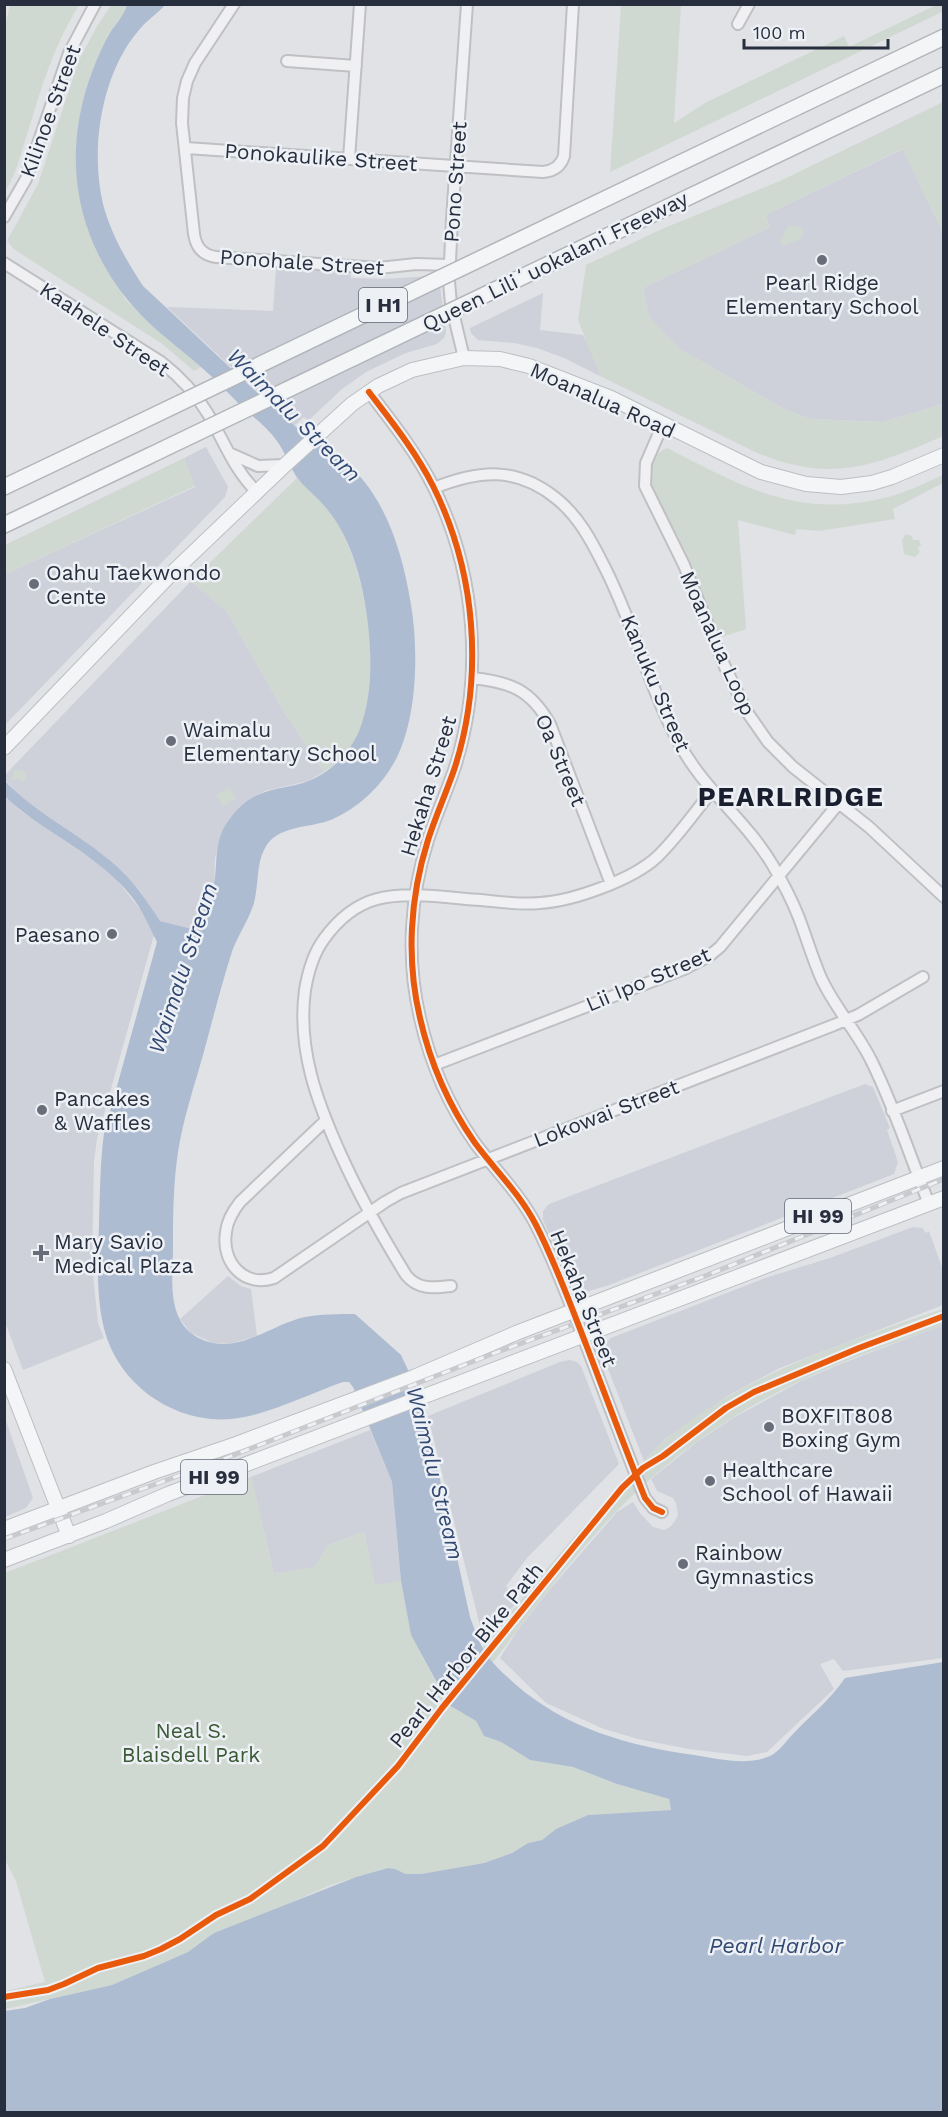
<svg xmlns="http://www.w3.org/2000/svg" width="948" height="2117" font-family="'Work Sans',sans-serif">
<style>
.built{fill:#ced1d9}
.green{fill:#d0d9d1}
.water{fill:#aebcd1}
.lines{fill:none;stroke-linecap:round;stroke-linejoin:round}
.minor-casing{stroke:#bec0c4;stroke-width:14}
.major-casing{stroke:#bcbfc3;stroke-width:16}
.highway-casing{stroke:#b2b5ba;stroke-width:18}
.minor{stroke:#f0f0f2;stroke-width:10}
.major{stroke:#f4f5f6;stroke-width:14}
.highway{stroke:#f4f5f6;stroke-width:15}
.rail-casing{stroke:#c9cacd;stroke-width:5}
.rail{stroke:#edf0f5;stroke-width:3;stroke-dasharray:9;stroke-linecap:butt}
.highway-bridge-casing{stroke:#b2b5ba;stroke-width:18;stroke-linecap:butt}
.highway-bridge{stroke:#f4f5f6;stroke-width:15}
.cycleway-casing{stroke:#edf0f5;stroke-width:10}
.cycleway{stroke:#e8590c;stroke-width:6}
.poi-dot{fill:#686d79;stroke:#edf0f5;stroke-width:2}
.labels{text-anchor:middle;dominant-baseline:central;stroke-width:5;stroke-linejoin:round;paint-order:stroke}
.shield{fill:#edf0f5;stroke:#626875;stroke-width:1.5}
.shield-label{font-size:20px;font-weight:bold;fill:#272e3e}
.street-label{font-size:21px;fill:#272e3e;stroke:#edf0f5}
.poi-label{font-size:21px;fill:#272e3e;stroke:#edf0f5;text-anchor:start}
.park-label{font-size:21px;fill:#395a34;stroke:#edf0f5}
.water-label{font-size:22px;font-style:italic;fill:#314972;stroke:#edf0f5}
.district-label{font-size:27px;font-weight:bold;letter-spacing:1.5px;fill:#191f2f;stroke:#edf0f5}
</style>
<rect width="100%" height="100%" fill="#e0e2e6"/>
<path class="built" d="M903,149L943,233V404L883,422L810,419L784,409L680,349L649,318L643,288L770,227L765,215Z
M276,268L350,272L351,278L383,279L432,276L440,285L446,333L444,338L437,344L406,353L366,372L342,389L308,421L304,417L294,426L167,307L273,311Z
M543,293L540,330L583,335L592,352L600,376L564,358L537,348L514,343L478,340L471,333L470,328Z
M206,447L228,487L225,497L5,725V574L195,487L184,458Z
M191,581L227,612L283,710L324,772L308,781L265,791L256,796L231,817L221,836L215,858L214,882L210,898L192,929L160,921L140,891L123,872L103,855L28,804L5,780L4,776Z
M5,796L22,812L97,863L116,879L140,909L154,935L97,1139L94,1161L92,1265L98,1323L104,1338L23,1370L5,1322Z
M865,1084L873,1087L890,1128L887,1130L898,1162L894,1174L609,1285L586,1292L576,1286L563,1256L557,1251L543,1220V1211L549,1204Z
M913,1227L922,1228L926,1233L929,1231L943,1270V1305L780,1368L731,1394L665,1439L644,1461L603,1356V1349L607,1342L611,1338L768,1277L830,1258Z
M228,1276L241,1286L251,1289L257,1336L229,1344L213,1343L191,1333L180,1319Z
M943,1325V1658L843,1671L834,1659L820,1664L834,1689L767,1752L747,1756L689,1749L638,1739L604,1729L546,1703L500,1658L517,1631L550,1589L617,1512L633,1502L640,1513L653,1527L664,1530L670,1527L675,1521L678,1515L676,1503L673,1498L657,1491L651,1479L697,1442L733,1418L801,1381L843,1363Z
M570,1360L577,1362L581,1366L619,1464L527,1558L506,1586L518,1602L488,1631L480,1626L428,1416L560,1362Z
M5,1418L33,1498L26,1508L5,1517Z
M370,1430L392,1482L401,1581L375,1586L364,1532L328,1545L315,1567L274,1574L251,1477Z"/>
<path class="green" d="M10,5H79C55,43 42,85 29,128C22,149 17,173 5,192L4,31Z
M111,5H127L124,13L108,35L77,136L76,170L81,205L125,299L150,324L201,367L194,371L161,343L15,250L7,241L38,184L79,60L96,28Z
M621,5H681L674,123L705,103L844,36L849,47L936,5H943L944,11L610,172Z
M943,102V233L902,149L765,215L770,227L643,288L650,318L680,349L784,409L811,419L883,422L943,404V436C873,467 827,484 753,451L600,376L578,320L586,265L662,229L780,181Z
M788,225L802,228L804,231L800,240L783,246L780,241Z
M667,448C743,487 799,520 888,497C907,492 925,483 943,475V483L893,509L895,519L819,531L796,529L795,535L738,520L746,629L719,638C707,608 696,578 682,549C672,528 654,505 651,482C649,469 653,453 667,448Z
M184,458L195,486L5,574V545Z
M297,478C311,492 327,505 337,522C369,577 386,690 351,747C344,758 335,765 324,772L283,710L227,612L191,581Z
M906,534L912,536L913,540H919L921,545L918,548L920,552L915,557L904,554L902,540Z
M14,770L26,771V781L21,782L19,779L14,780L12,779Z
M229,787L236,798L223,806L216,795Z
M943,1309V1325C895,1343 846,1359 800,1381C732,1413 668,1458 616,1512C557,1573 509,1644 456,1709L476,1721L484,1736L501,1742L530,1760L573,1767L617,1784L669,1799L671,1810L588,1815L556,1829L542,1840L528,1843L512,1853L484,1863L421,1874H406L395,1869L388,1868L356,1877L328,1886L264,1915L218,1932L188,1952L112,1985L5,2009V1991L45,1982L16,1881L5,1860V1573L251,1477L274,1574L314,1567L328,1545L364,1532L375,1585L401,1581L411,1635L443,1696C501,1626 556,1553 619,1488C634,1472 649,1453 666,1439C746,1374 847,1341 943,1309Z"/>
<path class="water" d="M127,5H165C157,14 146,21 139,30C101,74 90,149 103,204C111,234 126,260 143,286C192,331 240,378 290,422C314,443 343,456 363,480C390,513 403,558 410,599C419,647 418,718 395,761C381,787 359,807 333,819C310,829 276,824 264,850C256,865 259,888 253,906C247,924 235,939 230,958C220,990 212,1022 203,1055C194,1087 183,1119 178,1152C173,1185 173,1218 173,1252C172,1284 167,1325 203,1340C238,1355 272,1324 305,1317C322,1314 339,1314 355,1314L401,1355L423,1402L470,1617C474,1627 477,1638 482,1647C490,1662 503,1673 515,1684C565,1728 629,1746 694,1755C719,1759 746,1766 770,1756C779,1752 786,1741 793,1734C812,1714 829,1701 845,1678L943,1662V2112H5V2011L25,2008L50,1999L112,1985L188,1952L214,1933L356,1877L388,1868L395,1869L406,1874H421L484,1863L512,1853L528,1843L542,1840L556,1829L588,1815L671,1810L669,1799L617,1784L573,1767L530,1760L501,1742L484,1736L476,1721L449,1705L411,1635L401,1581L392,1482L353,1387L349,1382H343C311,1393 263,1417 231,1419C172,1424 115,1382 103,1324C96,1292 98,1257 99,1224C100,1194 100,1163 104,1133L157,942C149,927 143,911 132,897C100,856 50,836 11,802L5,796L4,780C36,814 78,833 113,863C132,879 146,899 160,921L192,929C200,916 209,904 213,889C220,857 210,839 237,810C257,789 277,790 303,783C328,775 349,755 359,731C372,698 372,659 368,625C364,586 352,539 327,509C318,497 304,488 296,476C289,465 285,452 277,441C268,428 253,417 241,406C228,393 215,379 201,367C184,352 165,338 149,323C106,282 79,228 76,169C74,123 86,79 107,38C113,26 123,18 127,5Z"/>
<g class="lines">
<defs>
<path id="minor" d="M234,4L195,63L187,81L183,98L182,123L194,234C196,247 202,255 216,257L379,268L416,264L450,265
M738,24L749,4
M287,61L356,66
M186,148L543,172C554,171 561,166 564,156L573,4
M349,159L360,4
M4,217L26,179L69,53L95,4
M4,263L161,362C179,376 196,394 208,414C224,441 234,470 257,492
M464,358L451,304L449,282L452,219L467,4
M369,392C392,422 416,452 433,486C476,572 484,675 455,767C447,791 436,815 428,840C410,897 406,959 420,1018C430,1062 449,1106 475,1143C495,1170 520,1194 536,1225C556,1264 571,1306 587,1347C606,1397 625,1448 645,1498L653,1508L662,1512
M663,424L646,463L645,486L684,565L725,667L747,712L768,742L793,767L869,827L944,897
M229,453L258,466L285,465
M434,488C479,470 517,466 557,499C578,516 591,540 603,564C633,621 648,685 678,741C702,788 745,819 772,864C782,881 792,900 799,918C807,939 813,960 822,980C836,1009 857,1032 871,1060C894,1106 910,1156 929,1204
M472,678C510,682 530,689 550,724L611,884
M434,1065L684,969L709,956L720,947L839,803
M892,1111L944,1091
M325,1121L240,1202C233,1211 227,1221 226,1232C221,1262 244,1288 274,1278L385,1202L401,1193L834,1025L858,1015L923,977
M451,1286C434,1288 418,1290 406,1275C382,1236 360,1197 341,1155C317,1102 297,1049 305,990C308,972 313,954 324,939C337,921 355,905 377,899C407,891 450,898 481,900C501,902 520,905 540,903C573,901 632,880 657,857C677,838 694,813 712,791"/>
<path id="major" d="M4,748L173,572L285,465L352,404L378,386L412,370L464,358L500,359L529,366L611,398L761,472L806,484L841,487L872,483L892,477L944,455
M4,1369L69,1536
M4,1529L154,1472L236,1444L414,1377L516,1333L944,1168
M4,1560L106,1521L168,1494L944,1198"/>
<path id="highway" d="M634,185L944,37
M649,216L944,75
M4,487L132,426
M4,525L149,456"/>
</defs>
<use href="#minor" class="minor-casing"/>
<use href="#major" class="major-casing"/>
<use href="#highway" class="highway-casing"/>
<use href="#minor" class="minor"/>
<use href="#major" class="major"/>
<use href="#highway" class="highway"/>
<defs>
<path id="rail" d="M4,1539L211,1464L492,1354L705,1276L944,1179"/>
</defs>
<use href="#rail" class="rail-casing"/>
<use href="#rail" class="rail"/>
<defs>
<path id="highway-bridge" d="M132,426L634,185
M149,456L649,216"/>
</defs>
<use href="#highway-bridge" class="highway-bridge-casing"/>
<use href="#highway-bridge" class="highway-bridge"/>
<defs>
<path id="cycleway" d="M369,392C392,422 416,452 433,486C476,572 484,675 455,767C447,791 436,815 428,840C410,897 406,959 420,1018C430,1062 449,1106 475,1143C495,1170 520,1194 536,1225C556,1264 571,1306 587,1347C606,1397 625,1448 645,1498L653,1508L662,1512
M4,1997L48,1990L64,1984L98,1968L144,1956L161,1949L180,1939L216,1915L250,1899L323,1846L398,1766L442,1708L622,1488L643,1468L663,1456L726,1408L754,1392L859,1348L944,1316"/>
</defs>
<use href="#cycleway" class="cycleway-casing"/>
<use href="#cycleway" class="cycleway"/>
</g>
<g class="poi-dot">
<circle cx="822" cy="260" r="6"/>
<circle cx="34" cy="584" r="6"/>
<circle cx="171" cy="741" r="6"/>
<circle cx="112" cy="934" r="6"/>
<circle cx="42" cy="1110" r="6"/>
<path d="M38 1244h6v6h6v6h-6v6h-6v-6h-6v-6h6z"/>
<circle cx="769" cy="1427" r="6"/>
<circle cx="710" cy="1481" r="6"/>
<circle cx="683" cy="1564" r="6"/>
</g>
<g class="labels">
<g class="shield">
<rect x="359" y="288" width="48" height="34" rx="4.5"/>
<rect x="785" y="1199" width="66" height="34" rx="4.5"/>
<rect x="181" y="1460" width="66" height="34" rx="4.5"/>
</g>
<g class="shield-label">
<text x="383" y="305">I H1</text>
<text x="818" y="1216">HI 99</text>
<text x="214" y="1477">HI 99</text>
</g>
<g class="street-label">
<text transform="translate(50 111) rotate(-70)">Kilinoe Street</text>
<text transform="translate(321 157) rotate(4)">Ponokaulike Street</text>
<text transform="translate(455 182) rotate(-86)">Pono Street</text>
<text transform="translate(555 261) rotate(-26)">Queen Liliʻuokalani Freeway</text>
<text transform="translate(302 262) rotate(4)">Ponohale Street</text>
<text transform="translate(105 329) rotate(34)">Kaahele Street</text>
<text transform="translate(603 400) rotate(24)">Moanalua Road</text>
<text transform="translate(718 643) rotate(66)">Moanalua Loop</text>
<text transform="translate(656 683) rotate(67)">Kanuku Street</text>
<text transform="translate(561 760) rotate(67)">Oa Street</text>
<text transform="translate(428 786) rotate(-73)">Hekaha Street</text>
<text transform="translate(648 979) rotate(-23)">Lii Ipo Street</text>
<text transform="translate(606 1113) rotate(-21)">Lokowai Street</text>
<text transform="translate(584 1298) rotate(68)">Hekaha Street</text>
<text transform="translate(466 1655) rotate(-51)">Pearl Harbor Bike Path</text>
</g>
<g class="poi-label">
<text x="822" y="282" text-anchor="middle">Pearl Ridge<tspan x="822" dy="24">Elementary School</tspan></text>
<text x="46" y="572">Oahu Taekwondo<tspan x="46" dy="24">Cente</tspan></text>
<text x="183" y="729">Waimalu<tspan x="183" dy="24">Elementary School</tspan></text>
<text x="100" y="934" text-anchor="end">Paesano</text>
<text x="54" y="1098">Pancakes<tspan x="54" dy="24">&amp; Waffles</tspan></text>
<text x="54" y="1241">Mary Savio<tspan x="54" dy="24">Medical Plaza</tspan></text>
<text x="781" y="1415">BOXFIT808<tspan x="781" dy="24">Boxing Gym</tspan></text>
<text x="722" y="1469">Healthcare<tspan x="722" dy="24">School of Hawaii</tspan></text>
<text x="695" y="1552">Rainbow<tspan x="695" dy="24">Gymnastics</tspan></text>
</g>
<g class="park-label">
<text x="191" y="1730">Neal S.<tspan x="191" dy="24">Blaisdell Park</tspan></text>
</g>
<g class="water-label">
<text transform="translate(294 415) rotate(45)">Waimalu Stream</text>
<text transform="translate(183 968) rotate(-72)">Waimalu Stream</text>
<text transform="translate(435 1473) rotate(76)">Waimalu Stream</text>
<text x="776" y="1945">Pearl Harbor</text>
</g>
<g class="district-label">
<text x="791" y="797">PEARLRIDGE</text>
</g>
</g>
<rect width="948" height="2117" fill="none" stroke="#272e3e" stroke-width="12"/>
<path d="M744 39v9h144v-9" fill="none" stroke="#272e3e" stroke-width="3"/>
<text x="753" y="39" font-size="18" fill="#272e3e" stroke="#edf0f5" stroke-width="4.5" paint-order="stroke">100 m</text>
</svg>
